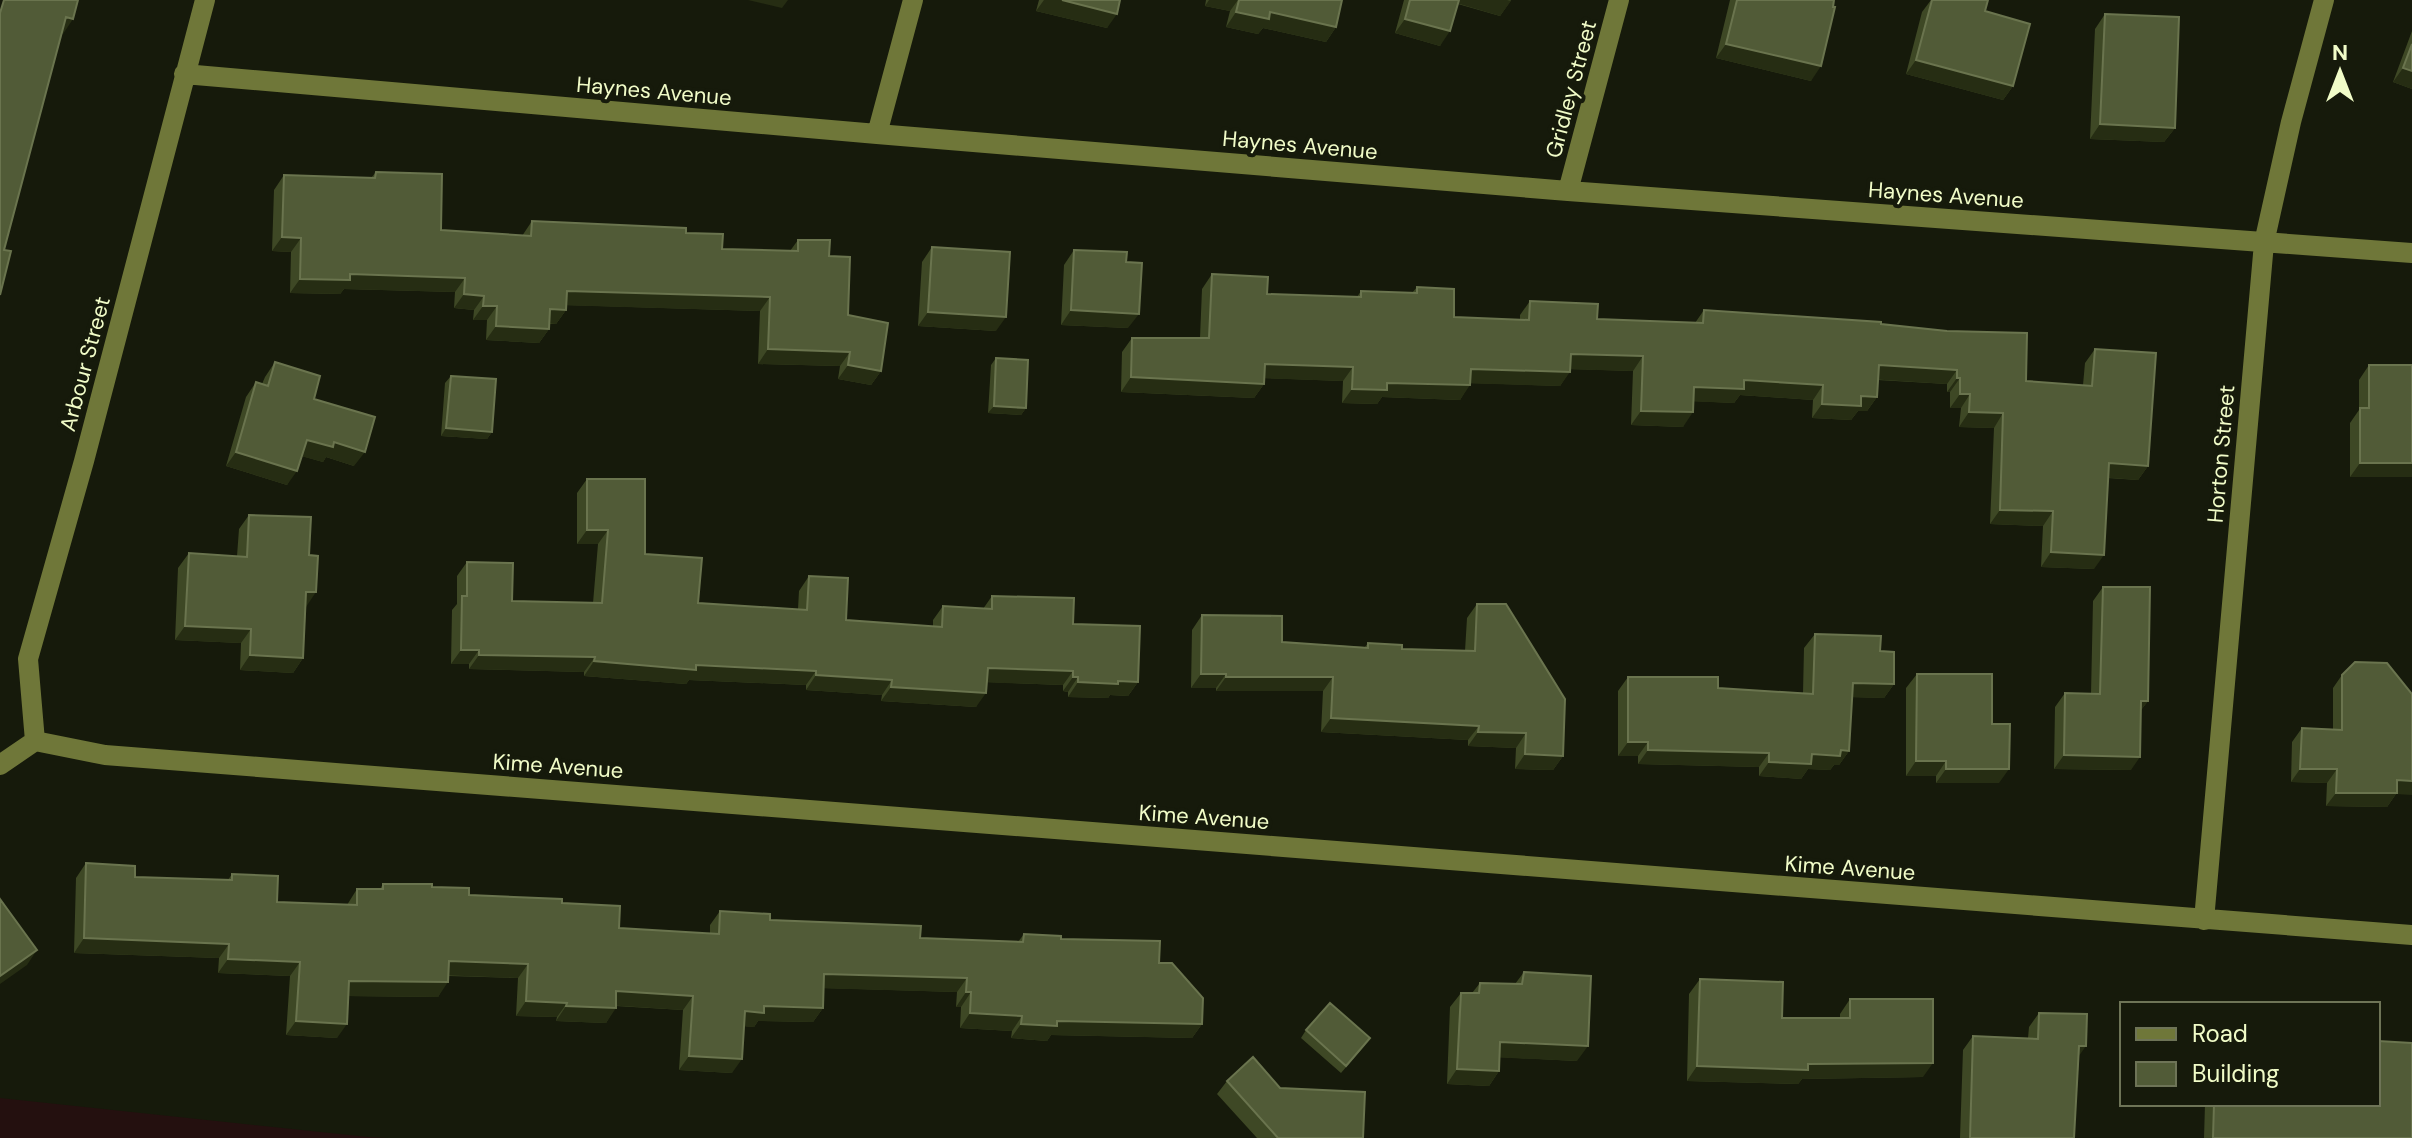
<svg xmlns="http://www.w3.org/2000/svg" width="2412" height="1138" font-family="'DM Sans',sans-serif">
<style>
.green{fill:#24100f}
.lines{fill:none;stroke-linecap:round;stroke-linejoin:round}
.minor{stroke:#6f7739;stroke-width:20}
.wall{fill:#3e4825}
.shaded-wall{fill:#262d13}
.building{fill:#515b37;stroke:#6a744e;stroke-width:2}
.labels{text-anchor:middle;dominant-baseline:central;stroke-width:8;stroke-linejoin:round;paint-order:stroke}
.street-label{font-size:22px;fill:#f1fcc8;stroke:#161a0b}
</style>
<rect width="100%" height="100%" fill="#161a0b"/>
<path class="green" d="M0,1098L368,1137L388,1138H0Z"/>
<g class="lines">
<path class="minor" d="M184,74L877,134L1568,191L2412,253
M877,134L913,0
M1568,191L1619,0
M35,741L28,659L84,461L205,0
M0,765L35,741L105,755L2412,935
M2204,920L2264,243L2291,122L2324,0"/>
</g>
<path class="wall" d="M1039,0H1120L1107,28L1036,11Z
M1206,0H1342L1336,27L1326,42L1263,28L1258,34L1226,27L1230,11L1205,6Z
M1404,0H1511L1500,16L1458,4L1440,46L1395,33Z
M1730,0H1834L1811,81L1716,58Z
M1931,0H1988L1985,11L2013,86L2003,100L1906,74L1922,12Z
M2105,14L2175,128L2164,142L2090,139L2095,29Z
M2412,31V89L2393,82Z
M376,172L441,230L522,236L532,221L686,233L722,249L790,251L798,240L829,256L848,315L881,371L871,385L838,379L840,366L758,364L760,311L566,305V310L556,324H549V329L539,343L486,340L487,320H473L474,310L454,308L455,292L344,289L340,294L290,293L291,252L272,251L274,190L284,175L371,178Z
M932,247L996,331L918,326L922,262Z
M1074,250L1126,262L1128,328L1061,325L1064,265Z
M1212,274L1267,294L1357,297L1361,291L1412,293L1417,287L1454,317L1520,320V315L1530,301L1597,319L1695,323L1704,310L1881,324L2026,381L2083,385L2085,363L2095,349L2148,466L2138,480L2108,478L2094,569L2041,567L2043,526L1990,524L1994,428L1959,427L1961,408H1950V392H1947V384L1878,380L1877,397L1867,411H1858L1851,420L1812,418L1813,400L1740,395L1734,403L1693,401L1683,427L1631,425L1633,371L1571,369L1560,386L1470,383L1460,400L1382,397L1377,404L1342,403L1343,381L1264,378V384L1254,398L1121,392L1122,352L1132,338H1200L1202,289Z
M996,358L1026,408L1021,415L988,413L991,365Z
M275,362L314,399L354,466L326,457L323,462L302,456L287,485L226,466L246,397L256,382L262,384L265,377Z
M2369,365L2412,477H2350V423L2359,410V380Z
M451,376L492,432L487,439L441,436L445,383Z
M587,479L645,554L698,603L798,609L799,591L809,576L846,620L933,626V620L943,606L983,609L992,596L1073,624L1138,682L1128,696L1110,695L1108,698L1068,697V692L1063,691V685L987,682L976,707L881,701L882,695L806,690V685L689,680L686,684L584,676V672L469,669V664H451L452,610L457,604V576L467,562L512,601L593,603L598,544H577V493Z
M249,515L306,607L303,658L293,673L240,670L241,643L175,640L178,568L189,553L237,556L239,529Z
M2103,587L2148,701L2141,710L2131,770L2054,769L2055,707L2065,693L2091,694L2093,601Z
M1477,604L1563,756L1553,770L1515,769L1516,748L1468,746V740L1321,732L1323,691H1216V688H1191L1192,630L1202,615L1282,642L1365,647L1368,643L1402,649L1465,651L1467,618Z
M1815,634L1880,651L1894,684L1884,698L1852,697L1849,751L1839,765H1834L1830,770L1808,769L1801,779L1759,776V767L1638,764V756H1618V691L1628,677L1718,688L1803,693L1804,648Z
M1917,674L1992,724L1999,783H1936V776H1906V688Z
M2342,675L2396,794L2387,807L2326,806L2327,783L2291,782L2292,742L2302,728L2333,729V688Z
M86,863L135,877L228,880L232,874L277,902L347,905L357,889H380L383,884L432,887L469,895L562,903L619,928L710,934V925L720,911L770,920L920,938L1018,942L1024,934L1061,939L1159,963L1202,1024L1192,1038L1051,1035L1047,1041L1011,1038L1012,1031L960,1028L961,1007H956L957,992L824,988L823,1008L813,1022L758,1021L754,1027L744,1026L732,1073L679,1070L683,1010L616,1006L606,1023L556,1021L557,1017L516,1016L518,978L449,976L438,997L349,996L337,1038L286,1035L290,976L218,973L219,958L74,953L76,878Z
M1524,972L1577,1061L1499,1057V1071L1489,1086L1447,1084L1450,1007L1461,993H1472L1480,983L1515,984Z
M1700,979L1782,1018H1840V1014L1850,999L1923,1077L1802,1079L1798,1084L1687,1081L1689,994Z
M2039,1013L2079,1056L2074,1138H1960L1963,1050L1973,1036L2028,1038L2029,1027Z
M1306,1030L1365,1045L1341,1073L1301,1038Z
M1227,1081L1280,1088L1363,1138H1257L1217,1094Z
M2205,1104H2378L2412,1138H2204Z"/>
<path class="shaded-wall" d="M748,0H788L782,8Z
M1044,0H1062L1117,14L1107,28L1036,11Z
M1209,0H1238L1230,11L1205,6Z
M1454,0H1507L1511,1L1500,16L1453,2Z
M1236,12H1270L1336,27L1326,42L1263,28L1258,34L1226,27Z
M66,17L73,19L63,34L56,32Z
M1405,19L1450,31L1440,46L1395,33Z
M1726,44L1821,66L1811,81L1716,58Z
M1916,60L2013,86L2003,100L1906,74Z
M2403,68L2412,71V89L2393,82Z
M2100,124L2175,128L2164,142L2090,139Z
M282,237L301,238L291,252L272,251Z
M350,274L465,278L455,292L344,289L340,294L290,293L300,279Z
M567,291L770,297L760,311L557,305Z
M464,294L484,296L474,310L454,308Z
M483,306H497L487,320H473Z
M550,309L566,310L556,324L540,323Z
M1071,310L1139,314L1128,328L1061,325Z
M928,312L1006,317L996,331L918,326Z
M496,326L549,329L539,343L486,340Z
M768,349L850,352L840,366L758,364Z
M1571,354L1643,356L1633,371L1561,369Z
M1265,364L1353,367L1343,381L1255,378Z
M848,365L881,371L871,385L838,379Z
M1879,365L1957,370L1947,384L1869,379Z
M1471,369L1570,372L1560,386L1461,383Z
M1131,377L1264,384L1254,398L1121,392Z
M1957,378H1960L1950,392H1947Z
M1744,380L1823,385L1813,400L1740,395L1734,403L1684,401L1694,387Z
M1387,383L1470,385L1460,400L1382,397L1377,404L1342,403L1352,389Z
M1960,394H1970L1961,408H1950Z
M1861,396L1877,397L1867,411H1858L1851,420L1812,418L1822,404Z
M994,406L1026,408L1021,415L988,413Z
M1641,411L1693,412L1683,427L1631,425Z
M1969,412L2003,413L1994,428L1959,427Z
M446,428L492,432L487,439L441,436Z
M307,440L334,442L365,452L354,466L326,457L323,462L297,455Z
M236,452L297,471L287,485L226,466Z
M2109,463L2148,466L2138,480L2099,477Z
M2360,463H2412V477H2350Z
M2000,510L2053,511L2043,526L1990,524Z
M587,530H608L598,544H577Z
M2051,552L2104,555L2094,569L2041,567Z
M306,592H316L306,607Z
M185,626L251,629L241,643L175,640Z
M461,650H479L469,664H451Z
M250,655L303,658L293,673L240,670Z
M479,655L595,657L584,672L469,669Z
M594,661L696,665L816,671L806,685L689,680L686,684L584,676Z
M988,668L1073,671L1063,685L978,682Z
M1201,674H1226L1216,688H1191Z
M816,675L892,680L882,695L806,690Z
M1073,677H1078L1068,692L1063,691Z
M1226,677H1333L1323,691H1216Z
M1118,681L1138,682L1128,696L1110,695L1108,698L1068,697L1078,682Z
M1853,683L1894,684L1884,698L1842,697Z
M891,687L986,693L976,707L881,701Z
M2141,701H2148L2138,714Z
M1331,718L1479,726L1468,740L1321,732Z
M1478,732L1526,733L1516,748L1468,746Z
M1628,742H1648L1638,756H1618Z
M1648,750L1769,753L1759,767L1638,764Z
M1841,750L1849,751L1839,765H1834L1830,770L1808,769L1801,779L1759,776L1769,762L1812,754Z
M1525,754L1563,756L1553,770L1515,769Z
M2064,755L2140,757L2131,770L2054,769Z
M1916,761H1946L1936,776H1906Z
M1946,769H2009L1999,783H1936Z
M2300,769H2337L2327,783L2291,782Z
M2397,780L2412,781V795L2396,794L2387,807L2326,806L2336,793Z
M84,938L229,944L219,958L74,953Z
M37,950L27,965L0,984V976Z
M228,959L300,962L290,976L218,973Z
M449,961L528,964L518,978L439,975Z
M824,974L967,978L957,992L814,988Z
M349,981L448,982L438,997L339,996Z
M616,991L693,996L683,1010L606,1005Z
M966,992H971L961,1007H956Z
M526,1001L567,1003L557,1017L516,1016Z
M566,1006L616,1008L606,1023L556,1021Z
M764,1006L823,1008L813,1022L758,1021L754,1027L735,1026L745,1011Z
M970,1013L1022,1016L1012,1031L960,1028Z
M296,1021L347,1024L337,1038L286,1035Z
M1057,1021L1202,1024L1192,1038L1051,1035L1047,1041L1011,1038L1021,1024Z
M1500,1042L1588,1046L1577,1061L1490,1057Z
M2079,1046H2086L2076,1060Z
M689,1056L742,1059L732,1073L679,1070Z
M1933,1063L1923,1077L1802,1079L1798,1084L1687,1081L1697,1066Z
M1457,1069L1499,1071L1489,1086L1447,1084Z"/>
<path class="building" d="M4,0H78L73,19L66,17L4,250L11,251L0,295V13Z
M1062,0H1120L1117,14Z
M1239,0H1342L1336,27L1270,12L1269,19L1236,12Z
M1410,0H1459L1450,31L1405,19Z
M1737,0H1834L1833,7H1835L1821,66L1726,44Z
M1932,0H1988L1985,11L2030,24L2013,86L1916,60Z
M2105,14L2179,17L2175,128L2100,124Z
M2412,44V71L2403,68Z
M376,172L442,174L441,230L531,236L532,221L686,228V233L723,234L722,249L798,251V240H830L829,256L850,257L848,315L888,323L881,371L848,365L850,352L768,349L770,297L567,291L566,310L550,309L549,329L496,326L497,306H483L484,296L464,294L465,278L350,274V280L300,279L301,238L282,237L284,175L375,178Z
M932,247L1010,252L1006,317L928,312Z
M1074,250L1127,252L1126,262L1142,263L1139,314L1071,310Z
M1212,274L1268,277L1267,294L1361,297V291L1417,293V287L1454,289V317L1529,320L1530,301L1598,304L1597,319L1703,323L1704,310L1881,322V324L1947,331L2027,333L2026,381L2092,386L2095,349L2156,353L2148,466L2109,463L2104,555L2051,552L2053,511L2000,510L2003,413L1969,412L1970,394H1960V378H1957V370L1879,365L1877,397L1861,396V406L1822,404L1823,385L1744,380V389L1694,387L1693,412L1641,411L1643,356L1571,354L1570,372L1471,369L1470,385L1387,383V390L1352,389L1353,367L1265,364L1264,384L1131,377L1132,338H1209Z
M996,358L1028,360L1026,408L994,406Z
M275,362L320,376L314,399L375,417L365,452L334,442L333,447L307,440L297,471L236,452L256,382L268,386Z
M2369,365H2412V463H2360V408H2369Z
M451,376L496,379L492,432L446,428Z
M587,479H645V554L702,558L698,603L807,610L809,576L848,578L846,620L942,627L943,606L992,609V596L1074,598L1073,624L1140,626L1138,682L1118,681V684L1078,682V677H1073V671L988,668L986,693L891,687L892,680L816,675V671L696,665V670L594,661L595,657L479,655V650H461L462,596H467V562L513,563L512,601L602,603L608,530H587Z
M249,515L311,517L309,555L318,556L316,592H306L303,658L250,655L251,629L185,626L189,553L247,557Z
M2103,587H2150L2148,701H2141L2140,757L2064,755L2065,693L2100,694Z
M1477,604H1506L1565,699L1563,756L1525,754L1526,733L1478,732L1479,726L1331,718L1333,677H1226V674H1201L1202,615L1282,616V642L1368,648V643L1402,645V649L1475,651Z
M1815,634L1881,636L1880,651L1894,652V684L1853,683L1849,751L1841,750L1840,756L1812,754L1811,764L1769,762V753L1648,750V742H1628V677H1718V688L1813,694Z
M2355,662L2387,663L2412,694V781L2397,780V793H2336L2337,769H2300L2302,728L2342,730V675Z
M1917,674H1992V724H2010L2009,769H1946V761H1916Z
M86,863L135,866V877L232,880V874L278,876L277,902L357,905V889H383V884H432V887L469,888V895L562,899V903L620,906L619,928L719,934L720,911L770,914V920L921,926L920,938L1023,942L1024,934L1061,936V939L1160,941L1159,963H1172L1203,998L1202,1024L1057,1021V1026L1021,1024L1022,1016L970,1013L971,992H966L967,978L824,974L823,1008L764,1006V1013L745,1011L742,1059L689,1056L693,996L616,991V1008L566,1006L567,1003L526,1001L528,964L449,961L448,982L349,981L347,1024L296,1021L300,962L228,959L229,944L84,938Z
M0,899L37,950L0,976Z
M1524,972L1591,976L1588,1046L1500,1042L1499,1071L1457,1069L1461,993H1479L1480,983L1522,984Z
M1700,979L1783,982L1782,1018H1850V999H1933V1063L1808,1064V1070L1697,1066Z
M1330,1003L1370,1038L1346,1066L1306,1030Z
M2039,1013L2087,1014L2086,1046H2079L2074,1138H1970L1973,1036L2038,1039Z
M2378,1041L2412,1043V1138H2213L2214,1104H2378Z
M1253,1057L1280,1088L1365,1092L1363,1138H1278L1227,1081Z"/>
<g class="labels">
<g class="street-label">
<text transform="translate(1571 89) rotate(-75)">Gridley Street</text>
<text transform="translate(654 91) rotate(5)">Haynes Avenue</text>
<text transform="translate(1300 145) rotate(5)">Haynes Avenue</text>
<text transform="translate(1946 195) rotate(4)">Haynes Avenue</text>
<text transform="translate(85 364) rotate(-75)">Arbour Street</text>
<text transform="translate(2221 454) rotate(-85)">Horton Street</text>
<text transform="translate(558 766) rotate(4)">Kime Avenue</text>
<text transform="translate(1204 817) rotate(4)">Kime Avenue</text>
<text transform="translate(1850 868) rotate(4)">Kime Avenue</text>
</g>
</g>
<rect x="2120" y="1002" width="260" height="104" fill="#161a0b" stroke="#6e7457" stroke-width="2"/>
<rect x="2136" y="1028" width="40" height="12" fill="#6f7739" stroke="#6e7457" stroke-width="2"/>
<text x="2192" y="1042" font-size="24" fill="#f1fcc8">Road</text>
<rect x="2136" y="1062" width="40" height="24" fill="#515b37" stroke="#6e7457" stroke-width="2"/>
<text x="2192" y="1082" font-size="24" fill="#f1fcc8">Building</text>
<g transform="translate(2340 72)" stroke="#161a0b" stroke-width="6" paint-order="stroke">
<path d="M0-6L14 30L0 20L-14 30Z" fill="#f1fcc8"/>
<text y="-12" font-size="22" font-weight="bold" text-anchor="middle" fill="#f1fcc8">N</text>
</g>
</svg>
